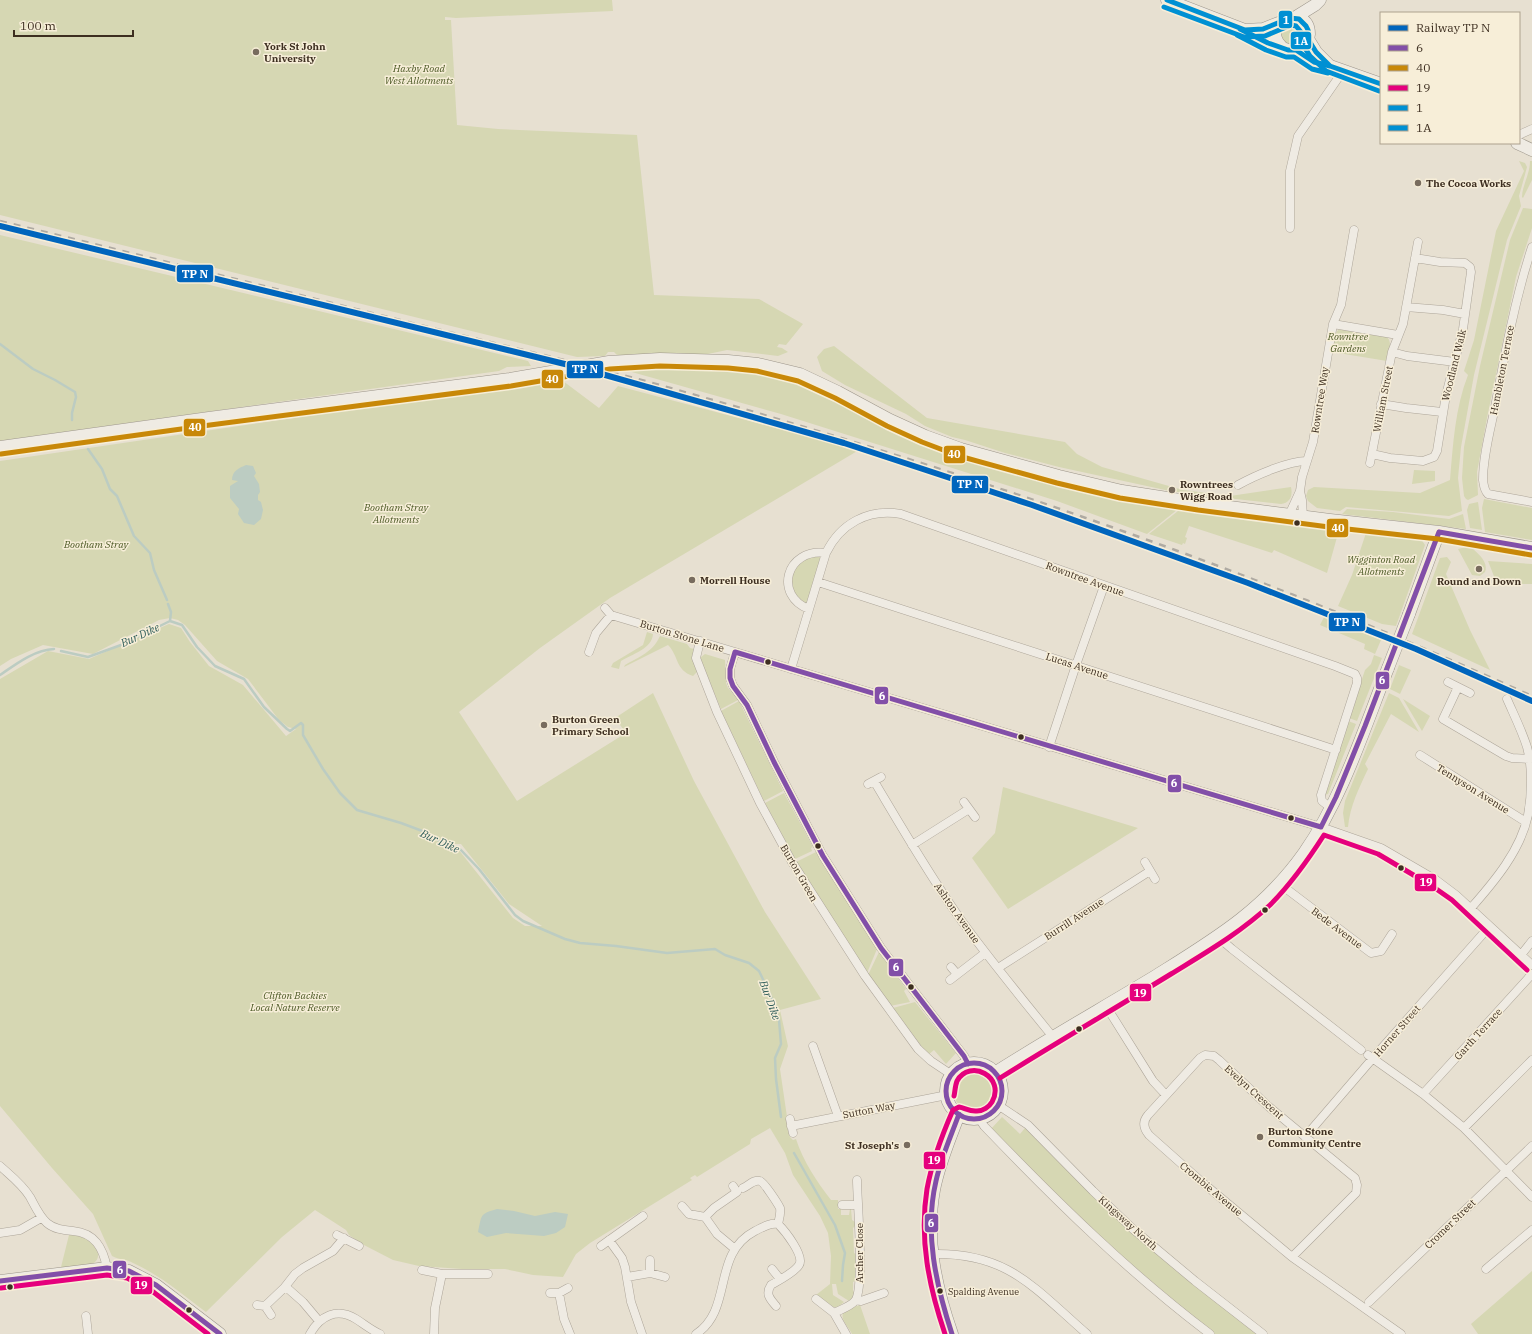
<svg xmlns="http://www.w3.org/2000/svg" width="1532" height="1334" font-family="'IBM Plex Serif',serif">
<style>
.green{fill:#d6d7b3;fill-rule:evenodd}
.water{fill:#bcccc2}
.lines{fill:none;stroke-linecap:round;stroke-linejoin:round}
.stream{stroke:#bcccc2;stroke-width:2.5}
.street-casing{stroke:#ada599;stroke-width:9}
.secondary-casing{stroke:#9c958a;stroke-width:13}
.street{stroke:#efebe3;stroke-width:8}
.secondary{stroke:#efebe3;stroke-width:12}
.rail{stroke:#afaaa2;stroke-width:2.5;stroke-dasharray:7 7;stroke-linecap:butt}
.secondary-bridge-casing{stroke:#9c958a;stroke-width:13;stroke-linecap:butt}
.secondary-bridge{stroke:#efebe3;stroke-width:12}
.bus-1-casing{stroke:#f7eed8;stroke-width:8}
.bus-2-casing{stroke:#f7eed8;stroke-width:8}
.bus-3-casing{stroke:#f7eed8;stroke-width:8}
.bus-4-casing{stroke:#f7eed8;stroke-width:8}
.bus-5-casing{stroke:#f7eed8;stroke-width:8}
.bus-1{stroke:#824fa8;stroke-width:5}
.bus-2{stroke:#c88808;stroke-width:5}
.bus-3{stroke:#e5007d;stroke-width:5}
.bus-4{stroke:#0090d3;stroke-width:5}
.bus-5{stroke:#0090d3;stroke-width:5}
.rail-1-casing{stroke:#f7eed8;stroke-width:9}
.rail-1{stroke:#0065bd;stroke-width:6}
.poi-dot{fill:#786c5e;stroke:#f7eed8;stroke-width:1.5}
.bus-dot{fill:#3d2e20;stroke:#f7eed8;stroke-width:1.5}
.labels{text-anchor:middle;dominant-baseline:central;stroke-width:3;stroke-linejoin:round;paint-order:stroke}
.bus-label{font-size:9px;fill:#3d2e20;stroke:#f7eed8;text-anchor:start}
.poi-label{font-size:10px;font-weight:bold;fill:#3d2e20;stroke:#f7eed8;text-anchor:start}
.park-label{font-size:10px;font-style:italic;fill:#4d5a26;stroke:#f7eed8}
.street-label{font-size:10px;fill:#3d2e20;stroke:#f7eed8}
.water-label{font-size:11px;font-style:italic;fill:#2f5d5a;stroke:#f7eed8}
.line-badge{stroke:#f7eed8;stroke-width:1.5}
.badge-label{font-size:11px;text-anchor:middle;font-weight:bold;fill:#fff}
</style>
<rect width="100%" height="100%" fill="#e7e0d1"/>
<path class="green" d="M0,0H612L613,11L456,18L445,17V20H451L457,125L498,129L637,135L654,295L759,299L803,324L786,345L779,344L777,347L782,348L788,352L778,356L727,350L708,354L635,356L617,355L614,352H608L605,356L577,357L0,215Z
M1281 34a11 11 0 1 1 22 0a11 11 0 1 1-22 0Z
M1519,161L1525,163L1527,167L1519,196L1521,206L1507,240L1474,375L1461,447L1458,478L1462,511L1449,516L1346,507L1340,511L1317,508L1308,501L1306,496L1308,490L1314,487L1420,493L1450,480C1453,445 1455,408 1468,375L1464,371L1474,340L1496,231L1524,171Z
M1530,161H1532V180L1523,198L1522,197C1522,186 1530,174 1530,161Z
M1523,208L1532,209V228L1516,277L1487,418L1477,472L1478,495L1468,500L1466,499L1464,496L1462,478L1464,447L1480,366L1510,240Z
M0,235L528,361L531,366L507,367L499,371L0,441Z
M1339,329L1386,336C1393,341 1389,352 1387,361L1332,352L1335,334Z
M834,346L927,418L1065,442L1077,454L1102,467L1183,490L1230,496L1291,487C1293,496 1290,503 1281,504L1181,493L1174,491V489L1170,488V491L1156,488L1059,467L1005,453L965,440L952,437L925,426L906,414L845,385L822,371L817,357L824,349Z
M614,367H732L757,369L778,374L806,383L901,429L1183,505L1147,534L1057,501L781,414Z
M563,381L599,408L618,386L859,450L610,598L540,648L459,712L517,801L626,733L615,718L653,693L694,781L765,912L821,999L780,1010L788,1046L780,1069L787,1117V1126L790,1137L793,1140L796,1139C803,1161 817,1182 831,1200H838V1209H841V1215H849L850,1209H851L852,1220L855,1222L856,1225L853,1228L854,1253L857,1255V1280L853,1282V1291L855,1293L852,1300L849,1301L838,1294L836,1284H832L833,1295L844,1302L838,1307H831L816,1295L830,1284L831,1256L828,1233L820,1216L793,1175L785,1153L770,1128L751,1139L750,1144L697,1177L695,1175L690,1178L692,1180L590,1243L576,1254L563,1277L533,1275L505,1269H462L419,1266L393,1260L362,1244L349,1235L346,1230L315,1210L282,1237L206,1312C183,1295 160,1275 133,1263C127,1259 119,1260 112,1256L93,1214L52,1168L0,1106V679L48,651L89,659L169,624L181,628L190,642L209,666L243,685L286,736L296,729L288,727L279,720L248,679L217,661L185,625L178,620L170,618L159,620L93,654L43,645L11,659L0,666V461L485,390ZM454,844H461L509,904L542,926H525L513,918Z
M1414,470L1435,471V481L1412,484Z
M1484,499L1532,508V540L1485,532L1482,508Z
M1478,502L1482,530L1470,528L1467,510L1469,504Z
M1183,507L1234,516L1339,530L1327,573L1274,550L1272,553L1189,526L1185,537L1187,538L1185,544L1183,543L1182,545L1149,534Z
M1347,509L1393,512L1449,519L1463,514L1466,529L1342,514Z
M1367,530L1419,536L1425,545L1396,626L1382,624L1338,606L1352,575Z
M1470,546C1477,553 1489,561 1485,572L1480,576L1472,575L1458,549Z
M811,557H821L807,605C792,597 785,574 800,563C803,560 808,558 811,557Z
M1447,557L1451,562L1446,574L1470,630L1490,670L1412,634L1440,558Z
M1488,561L1532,564V584H1497Z
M1324,617L1381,640L1375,654L1364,649L1365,644L1320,625Z
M647,632L653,634C652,649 632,654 621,661L619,669L611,667L613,663L643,645Z
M660,636L687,644L690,648L694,649L693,661L698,671L693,676C675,670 679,656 668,645L624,667L625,665C639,657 653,652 660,636Z
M705,654L725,660L726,683L728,688L738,700L721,709L701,661V657Z
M1374,655L1382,658L1357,721L1349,718L1365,670L1371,664Z
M1399,665L1411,670L1400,694L1390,689Z
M1389,693L1399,698L1419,732L1391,714L1365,764L1368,769C1359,788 1350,806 1348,827H1345L1343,813L1345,801Z
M1403,699L1430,716L1422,731Z
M739,701L783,791L764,801L721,711Z
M1348,721L1356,724L1328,794L1325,795L1324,793Z
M1003,787L1138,828L1008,909L972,858L995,833Z
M784,793L813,847L811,848L812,851L795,859L765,803Z
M816,852L877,949L867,973L796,862Z
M879,952L906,989L904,991L910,1002L890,1006L868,975Z
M915,1002L956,1053L946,1064L934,1050L928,1055L893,1008Z
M953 1090a21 21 0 1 1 42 0a21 21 0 1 1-42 0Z
M1002,1117L1020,1134L1025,1128L1132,1232L1183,1276L1256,1334H1215L1200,1323L1086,1225L991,1129Z
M69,1235C76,1235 82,1236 88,1239C96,1244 104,1258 92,1264C83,1269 70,1267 61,1267Z
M1532,1271V1334H1478L1471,1324Z
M860,1305L870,1334H852C848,1325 839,1320 844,1310Z"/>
<path class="water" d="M246,465L253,466L256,473L254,476L259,484L260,492L258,495V500L261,502L263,510L261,519L254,525L244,523L238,514L239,509L230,498V486L238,481L232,480C232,471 239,468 246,465Z
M497,1209L514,1211L535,1216L555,1212L568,1214L565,1227L556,1233L544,1236L506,1233L487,1237L478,1232C482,1215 479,1214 497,1209Z"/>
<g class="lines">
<path class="stream" d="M0,344L33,369L55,380L75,392L76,397L72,413V420
M88,449L102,469L110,489L117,496L134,536L150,553L154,570L167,600
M168,604L171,612L170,621
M61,651L88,657L121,645L170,621L182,625L197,647L215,666L244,679L264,707L287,729L290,731L301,723L303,725V735L323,769L340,793L357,810L401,823L425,832L449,847L459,848L479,869L515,915L523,921L565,939L580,943L616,946L667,953L715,949L725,955L749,963L759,971L770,994L779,1020L781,1044L775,1058L776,1079L781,1117
M0,675C16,664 34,650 54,649
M794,1153L835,1225L845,1253L843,1265L842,1281"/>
<defs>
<path id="street" d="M1521,134L1532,129
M1290,228V171L1298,136L1343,71
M1532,247C1515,299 1505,353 1495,407C1490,431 1483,456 1483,480C1484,486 1484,490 1488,494L1532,502
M1406,307L1443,310L1465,314
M1333,324L1398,335
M1392,352L1407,356L1455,362
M1381,404L1406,408L1442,412
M1372,454L1390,458L1423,461L1434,457L1437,451L1446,395L1463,329L1471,272L1470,267L1465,263L1440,262L1415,258
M1370,463L1392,352L1403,324L1418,242
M1238,485C1254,476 1288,461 1307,461
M1300,491L1302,500L1303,517
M1289,515L1300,491L1302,477L1313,442L1333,324L1341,305L1354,230
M818,582L1336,750
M605,608L611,615L1321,827L1381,848L1436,880L1456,895L1532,965
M809,609C774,596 785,548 826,553
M700,641L696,658L717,712L760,803L792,862L865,976L918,1049L931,1061L952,1075
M589,652L596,633L611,615
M735,652L730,669V678L733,686L747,705L774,762L823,856L881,948L964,1056L968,1064
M791,669L826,553C840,524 868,508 901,514L1335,666L1355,674L1357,678V683L1321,795L1322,801L1331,808
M1448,682L1470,693
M1458,687L1443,719L1506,756L1512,758L1529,759
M1049,747L1076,665L1104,586
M1420,755L1526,822
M874,781C902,828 929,875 961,920C990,960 1022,999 1053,1037
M868,784L881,777
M964,802L975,817
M912,845L969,809
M1145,862L1155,879
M1280,884L1371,953L1381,951L1392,934
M1471,908C1494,882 1521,850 1528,815C1530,804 1531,792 1531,781C1531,770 1530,758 1527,747C1522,731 1514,715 1507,699
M1218,937L1232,949L1361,1050
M1521,955L1532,941
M951,967L957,974
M998,968L1150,871
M950,980L985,953
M1106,1006L1153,1081L1166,1095
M813,1046L838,1116
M1368,1055L1423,1094L1464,1128L1532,1197
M1423,1094L1532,974
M998,1105L1028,1125L1093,1191L1134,1230L1195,1281L1263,1334
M979,1118L984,1126C1055,1200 1128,1272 1210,1334
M790,1119L793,1133
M791,1126L947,1095
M1464,1128L1532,1060
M1305,1137L1373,1058L1489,927
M0,1166C11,1176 22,1184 30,1197C35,1206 39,1216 47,1223C54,1229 63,1230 73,1231C95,1233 103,1248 107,1268
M743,1188C748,1186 754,1179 760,1181C764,1182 778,1204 780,1208C781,1214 779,1219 778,1224
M842,1205H858
M682,1206L689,1214L705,1217L717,1234L735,1249
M705,1217L714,1208L737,1192L733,1186
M0,1233L20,1230L41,1218
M337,1235L359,1246
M609,1240L622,1258L625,1267L631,1302L642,1334
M601,1246L643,1216
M932,1254C1008,1252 1034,1288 1087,1334
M1292,1257L1356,1193L1357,1185L1355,1178L1268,1106L1219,1060L1214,1056L1205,1055L1200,1058L1148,1115C1142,1122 1144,1129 1149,1135L1203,1183L1292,1257L1401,1334
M772,1269L780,1279
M1486,1269L1532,1230
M422,1270L442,1274H488
M650,1273V1260
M627,1277L650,1273L665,1277
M286,1287L303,1302L319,1321
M550,1293H559L568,1288
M559,1293L564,1319L570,1334
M816,1299L834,1313L846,1334
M856,1300L861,1301L884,1293
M1369,1302L1532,1146
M257,1305L265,1306L271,1315
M265,1306L284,1288L295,1274L303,1268L333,1251L344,1238
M834,1313C840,1310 851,1306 855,1301C865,1289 857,1199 857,1180
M86,1316L88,1334
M310,1334C320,1316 337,1307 356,1319C364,1324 371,1330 380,1334
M434,1334L435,1308L442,1274
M696,1334C734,1309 711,1254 755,1231C763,1227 769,1223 778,1224C785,1231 805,1256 799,1265C795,1272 778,1281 771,1285C765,1294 770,1299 776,1306"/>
<path id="secondary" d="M1167,0L1245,30L1256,38L1268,43L1288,50H1296L1314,62L1330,66L1381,84
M1294,18L1315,5L1320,0
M1245,30L1263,29L1281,22
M1308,39L1316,52L1330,66
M1284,49C1254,24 1309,1 1309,34C1308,43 1303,48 1296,50
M1517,143L1532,150
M0,447L209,418L510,379L609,362L660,359L728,361L758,364L800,374L838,392L890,420L925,436L961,449L1059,476L1122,491L1199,503L1330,520L1439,532L1532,548
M1409,614L1439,532
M946 1091a28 28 0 1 1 56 0a28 28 0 1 1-56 0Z
M996,1072C1048,1039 1101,1009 1154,977C1213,940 1263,911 1304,853C1342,799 1364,729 1388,668
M0,1281L107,1268L129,1271L156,1285L220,1334
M952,1334C936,1288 925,1239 934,1190C939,1163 950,1139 959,1114"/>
</defs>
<use href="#street" class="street-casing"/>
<use href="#secondary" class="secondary-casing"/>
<use href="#street" class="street"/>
<use href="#secondary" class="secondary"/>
<path class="rail" d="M0,221C136,254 272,288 408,322C496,344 586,364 674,389C966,471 1255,570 1532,696"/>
<defs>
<path id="secondary-bridge" d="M1388,668L1409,614"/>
</defs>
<use href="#secondary-bridge" class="secondary-bridge-casing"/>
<use href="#secondary-bridge" class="secondary-bridge"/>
<defs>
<path id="bus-1" d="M1439,532L1532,548
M735,652L1321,827
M735,652L730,669V678L733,686L747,705L774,762L823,856L881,948L964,1056L968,1064
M1321,827L1336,797L1365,726L1439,532
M946 1091a28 28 0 1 1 56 0a28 28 0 1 1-56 0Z
M0,1281L107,1268L129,1271L156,1285L220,1334
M952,1334C936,1285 924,1232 936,1181C941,1158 951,1136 959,1114"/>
<path id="bus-2" d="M1,454L210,425L511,386L610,369L660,366L728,368L757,371L798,381L835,398L887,426L922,442L959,456L1057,483L1120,498L1198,510L1329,527L1438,539L1531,555"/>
<path id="bus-3" d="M1000,1078C1056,1043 1114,1009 1171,974C1205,953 1240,933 1270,905C1291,884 1308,860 1324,835L1378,854L1432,886L1452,900L1527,970
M1,1288L107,1275L127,1278L152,1291L208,1334
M945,1334C929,1287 919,1239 927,1189C932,1162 942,1135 953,1110L959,1107C965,1108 970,1112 977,1111C983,1111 989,1107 992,1102C1006,1077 970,1058 957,1081C955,1086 955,1092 954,1096"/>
<path id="bus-4" d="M1167,0L1245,30L1263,29L1290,18L1299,19L1306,26L1308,30V39L1316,52L1330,66L1381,84
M1240,29L1268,43L1288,50H1296L1314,62L1330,66"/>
<path id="bus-5" d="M1164,7L1244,37L1265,36L1291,25L1296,26L1301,32V42L1310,56L1326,71L1379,91
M1237,35L1266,50L1286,57H1294L1312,69L1328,73"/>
</defs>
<use href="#bus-1" class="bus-1-casing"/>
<use href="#bus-2" class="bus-2-casing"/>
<use href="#bus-3" class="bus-3-casing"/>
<use href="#bus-4" class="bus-4-casing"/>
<use href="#bus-5" class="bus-5-casing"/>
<use href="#bus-1" class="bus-1"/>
<use href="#bus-2" class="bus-2"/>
<use href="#bus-3" class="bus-3"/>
<use href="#bus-4" class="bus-4"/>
<use href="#bus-5" class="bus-5"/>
<defs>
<path id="rail-1" d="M0,226L577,367L844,443L1032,505L1248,583L1416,649L1532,701"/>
</defs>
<use href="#rail-1" class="rail-1-casing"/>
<use href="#rail-1" class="rail-1"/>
</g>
<g class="poi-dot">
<circle cx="256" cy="52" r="4"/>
<circle cx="1418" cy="183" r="4"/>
<circle cx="1172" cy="490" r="4"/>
<circle cx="1479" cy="569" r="4"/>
<circle cx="692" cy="580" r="4"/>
<circle cx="544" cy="725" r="4"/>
<circle cx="1260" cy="1137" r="4"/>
<circle cx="907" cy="1145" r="4"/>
</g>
<g class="bus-dot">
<circle cx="1297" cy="523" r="3.5"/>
<circle cx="768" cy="662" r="3.5"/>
<circle cx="1021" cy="737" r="3.5"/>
<circle cx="1291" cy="818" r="3.5"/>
<circle cx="818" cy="846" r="3.5"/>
<circle cx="1401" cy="868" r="3.5"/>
<circle cx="1265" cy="910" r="3.5"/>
<circle cx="911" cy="987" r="3.5"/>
<circle cx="1079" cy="1029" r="3.5"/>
<circle cx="10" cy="1287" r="3.5"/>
<circle cx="940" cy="1291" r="3.5"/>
<circle cx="189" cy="1310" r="3.5"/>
</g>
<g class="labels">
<g class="bus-label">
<text x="948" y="1291">Spalding Avenue</text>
</g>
<g class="poi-label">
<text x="264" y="46">York St John<tspan x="264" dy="12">University</tspan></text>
<text x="1426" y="183">The Cocoa Works</text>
<text x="1180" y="484">Rowntrees<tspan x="1180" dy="12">Wigg Road</tspan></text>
<text x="700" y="580">Morrell House</text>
<text x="1479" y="581" text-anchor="middle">Round and Down</text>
<text x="552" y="719">Burton Green<tspan x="552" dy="12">Primary School</tspan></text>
<text x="1268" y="1131">Burton Stone<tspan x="1268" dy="12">Community Centre</tspan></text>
<text x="899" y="1145" text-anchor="end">St Joseph's</text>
</g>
<g class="park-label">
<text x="419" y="68">Haxby Road<tspan x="419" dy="12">West Allotments</tspan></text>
<text x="1348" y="336">Rowntree<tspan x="1348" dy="12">Gardens</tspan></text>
<text x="396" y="507">Bootham Stray<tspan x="396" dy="12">Allotments</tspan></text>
<text x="96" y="544">Bootham Stray</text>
<text x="1381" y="559">Wigginton Road<tspan x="1381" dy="12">Allotments</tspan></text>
<text x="295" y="995">Clifton Backies<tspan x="295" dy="12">Local Nature Reserve</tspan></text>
</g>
<g class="street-label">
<text transform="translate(1454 365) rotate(-76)">Woodland Walk</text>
<text transform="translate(1502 370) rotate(-79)">Hambleton Terrace</text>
<text transform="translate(1383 399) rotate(-79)">William Street</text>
<text transform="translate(1320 400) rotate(-81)">Rowntree Way</text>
<text transform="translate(1085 579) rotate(20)">Rowntree Avenue</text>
<text transform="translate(682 636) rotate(17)">Burton Stone Lane</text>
<text transform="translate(1077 666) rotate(18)">Lucas Avenue</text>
<text transform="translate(1473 789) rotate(32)">Tennyson Avenue</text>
<text transform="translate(799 873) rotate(60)">Burton Green</text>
<text transform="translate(957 913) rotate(55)">Ashton Avenue</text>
<text transform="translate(1074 919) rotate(-33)">Burrill Avenue</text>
<text transform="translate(1337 928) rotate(37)">Bede Avenue</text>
<text transform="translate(1397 1031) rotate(-49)">Horner Street</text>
<text transform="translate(1478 1034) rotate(-48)">Garth Terrace</text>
<text transform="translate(1254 1092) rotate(42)">Evelyn Crescent</text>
<text transform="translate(869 1110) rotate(-11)">Sutton Way</text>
<text transform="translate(1211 1189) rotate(40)">Crombie Avenue</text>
<text transform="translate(1128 1223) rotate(42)">Kingsway North</text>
<text transform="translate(1450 1224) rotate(-44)">Cromer Street</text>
<text transform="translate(859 1253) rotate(-90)">Archer Close</text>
</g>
<g class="water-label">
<text transform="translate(140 635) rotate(-25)">Bur Dike</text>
<text transform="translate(440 841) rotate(25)">Bur Dike</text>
<text transform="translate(770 1000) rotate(70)">Bur Dike</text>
</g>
</g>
<g class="line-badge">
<rect x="1278" y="10" width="15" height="19" rx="4" fill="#0090d3"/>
<rect x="1290" y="31" width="22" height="19" rx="4" fill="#0090d3"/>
<rect x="176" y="264" width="38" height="19" rx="4" fill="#0065bd"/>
<rect x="566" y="360" width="38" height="19" rx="4" fill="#0065bd"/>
<rect x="541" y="369" width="23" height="20" rx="4" fill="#c88808"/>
<rect x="183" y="418" width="23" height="19" rx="4" fill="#c88808"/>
<rect x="943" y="445" width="23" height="19" rx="4" fill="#c88808"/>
<rect x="951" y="475" width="38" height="19" rx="4" fill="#0065bd"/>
<rect x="1326" y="518" width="23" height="20" rx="4" fill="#c88808"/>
<rect x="1328" y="612" width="38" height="20" rx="4" fill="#0065bd"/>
<rect x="1375" y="671" width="15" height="19" rx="4" fill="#824fa8"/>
<rect x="874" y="686" width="15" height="19" rx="4" fill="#824fa8"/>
<rect x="1167" y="774" width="15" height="19" rx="4" fill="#824fa8"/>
<rect x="1414" y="873" width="23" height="19" rx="4" fill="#e5007d"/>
<rect x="888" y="958" width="16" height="19" rx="4" fill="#824fa8"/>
<rect x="1129" y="983" width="23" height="19" rx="4" fill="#e5007d"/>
<rect x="923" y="1151" width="23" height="19" rx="4" fill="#e5007d"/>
<rect x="924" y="1213" width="15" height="20" rx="4" fill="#824fa8"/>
<rect x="112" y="1260" width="15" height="19" rx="4" fill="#824fa8"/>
<rect x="130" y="1276" width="23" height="19" rx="4" fill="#e5007d"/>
</g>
<g class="badge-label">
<text x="1286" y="24">1</text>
<text x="1301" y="45">1A</text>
<text x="195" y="278">TP N</text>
<text x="585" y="373">TP N</text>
<text x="552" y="383">40</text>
<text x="195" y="431">40</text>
<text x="954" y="458">40</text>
<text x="970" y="488">TP N</text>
<text x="1338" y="532">40</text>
<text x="1347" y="626">TP N</text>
<text x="1382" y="684">6</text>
<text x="882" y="700">6</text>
<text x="1174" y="787">6</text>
<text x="1426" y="886">19</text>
<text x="896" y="971">6</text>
<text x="1140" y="997">19</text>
<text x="934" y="1164">19</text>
<text x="931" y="1227">6</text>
<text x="120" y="1274">6</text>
<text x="141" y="1289">19</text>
</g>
<rect x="1380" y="12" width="140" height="132" fill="#f7eed8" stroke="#ada18e"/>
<rect x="1388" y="25" width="20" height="6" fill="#0065bd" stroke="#ada18e"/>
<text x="1416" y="32" font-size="12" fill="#3d2e20">Railway TP N</text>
<rect x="1388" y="45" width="20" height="6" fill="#824fa8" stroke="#ada18e"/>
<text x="1416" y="52" font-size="12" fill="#3d2e20">6</text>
<rect x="1388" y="65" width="20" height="6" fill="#c88808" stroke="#ada18e"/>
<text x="1416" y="72" font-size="12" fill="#3d2e20">40</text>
<rect x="1388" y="85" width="20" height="6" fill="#e5007d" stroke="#ada18e"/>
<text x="1416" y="92" font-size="12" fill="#3d2e20">19</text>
<rect x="1388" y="105" width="20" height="6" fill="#0090d3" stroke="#ada18e"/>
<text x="1416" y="112" font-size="12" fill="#3d2e20">1</text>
<rect x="1388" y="125" width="20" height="6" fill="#0090d3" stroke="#ada18e"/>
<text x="1416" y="132" font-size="12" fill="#3d2e20">1A</text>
<path d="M14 30v6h119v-6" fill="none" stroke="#3d2e20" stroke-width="2"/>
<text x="20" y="30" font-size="12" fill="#3d2e20" stroke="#f7eed8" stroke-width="3" paint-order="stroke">100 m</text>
</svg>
